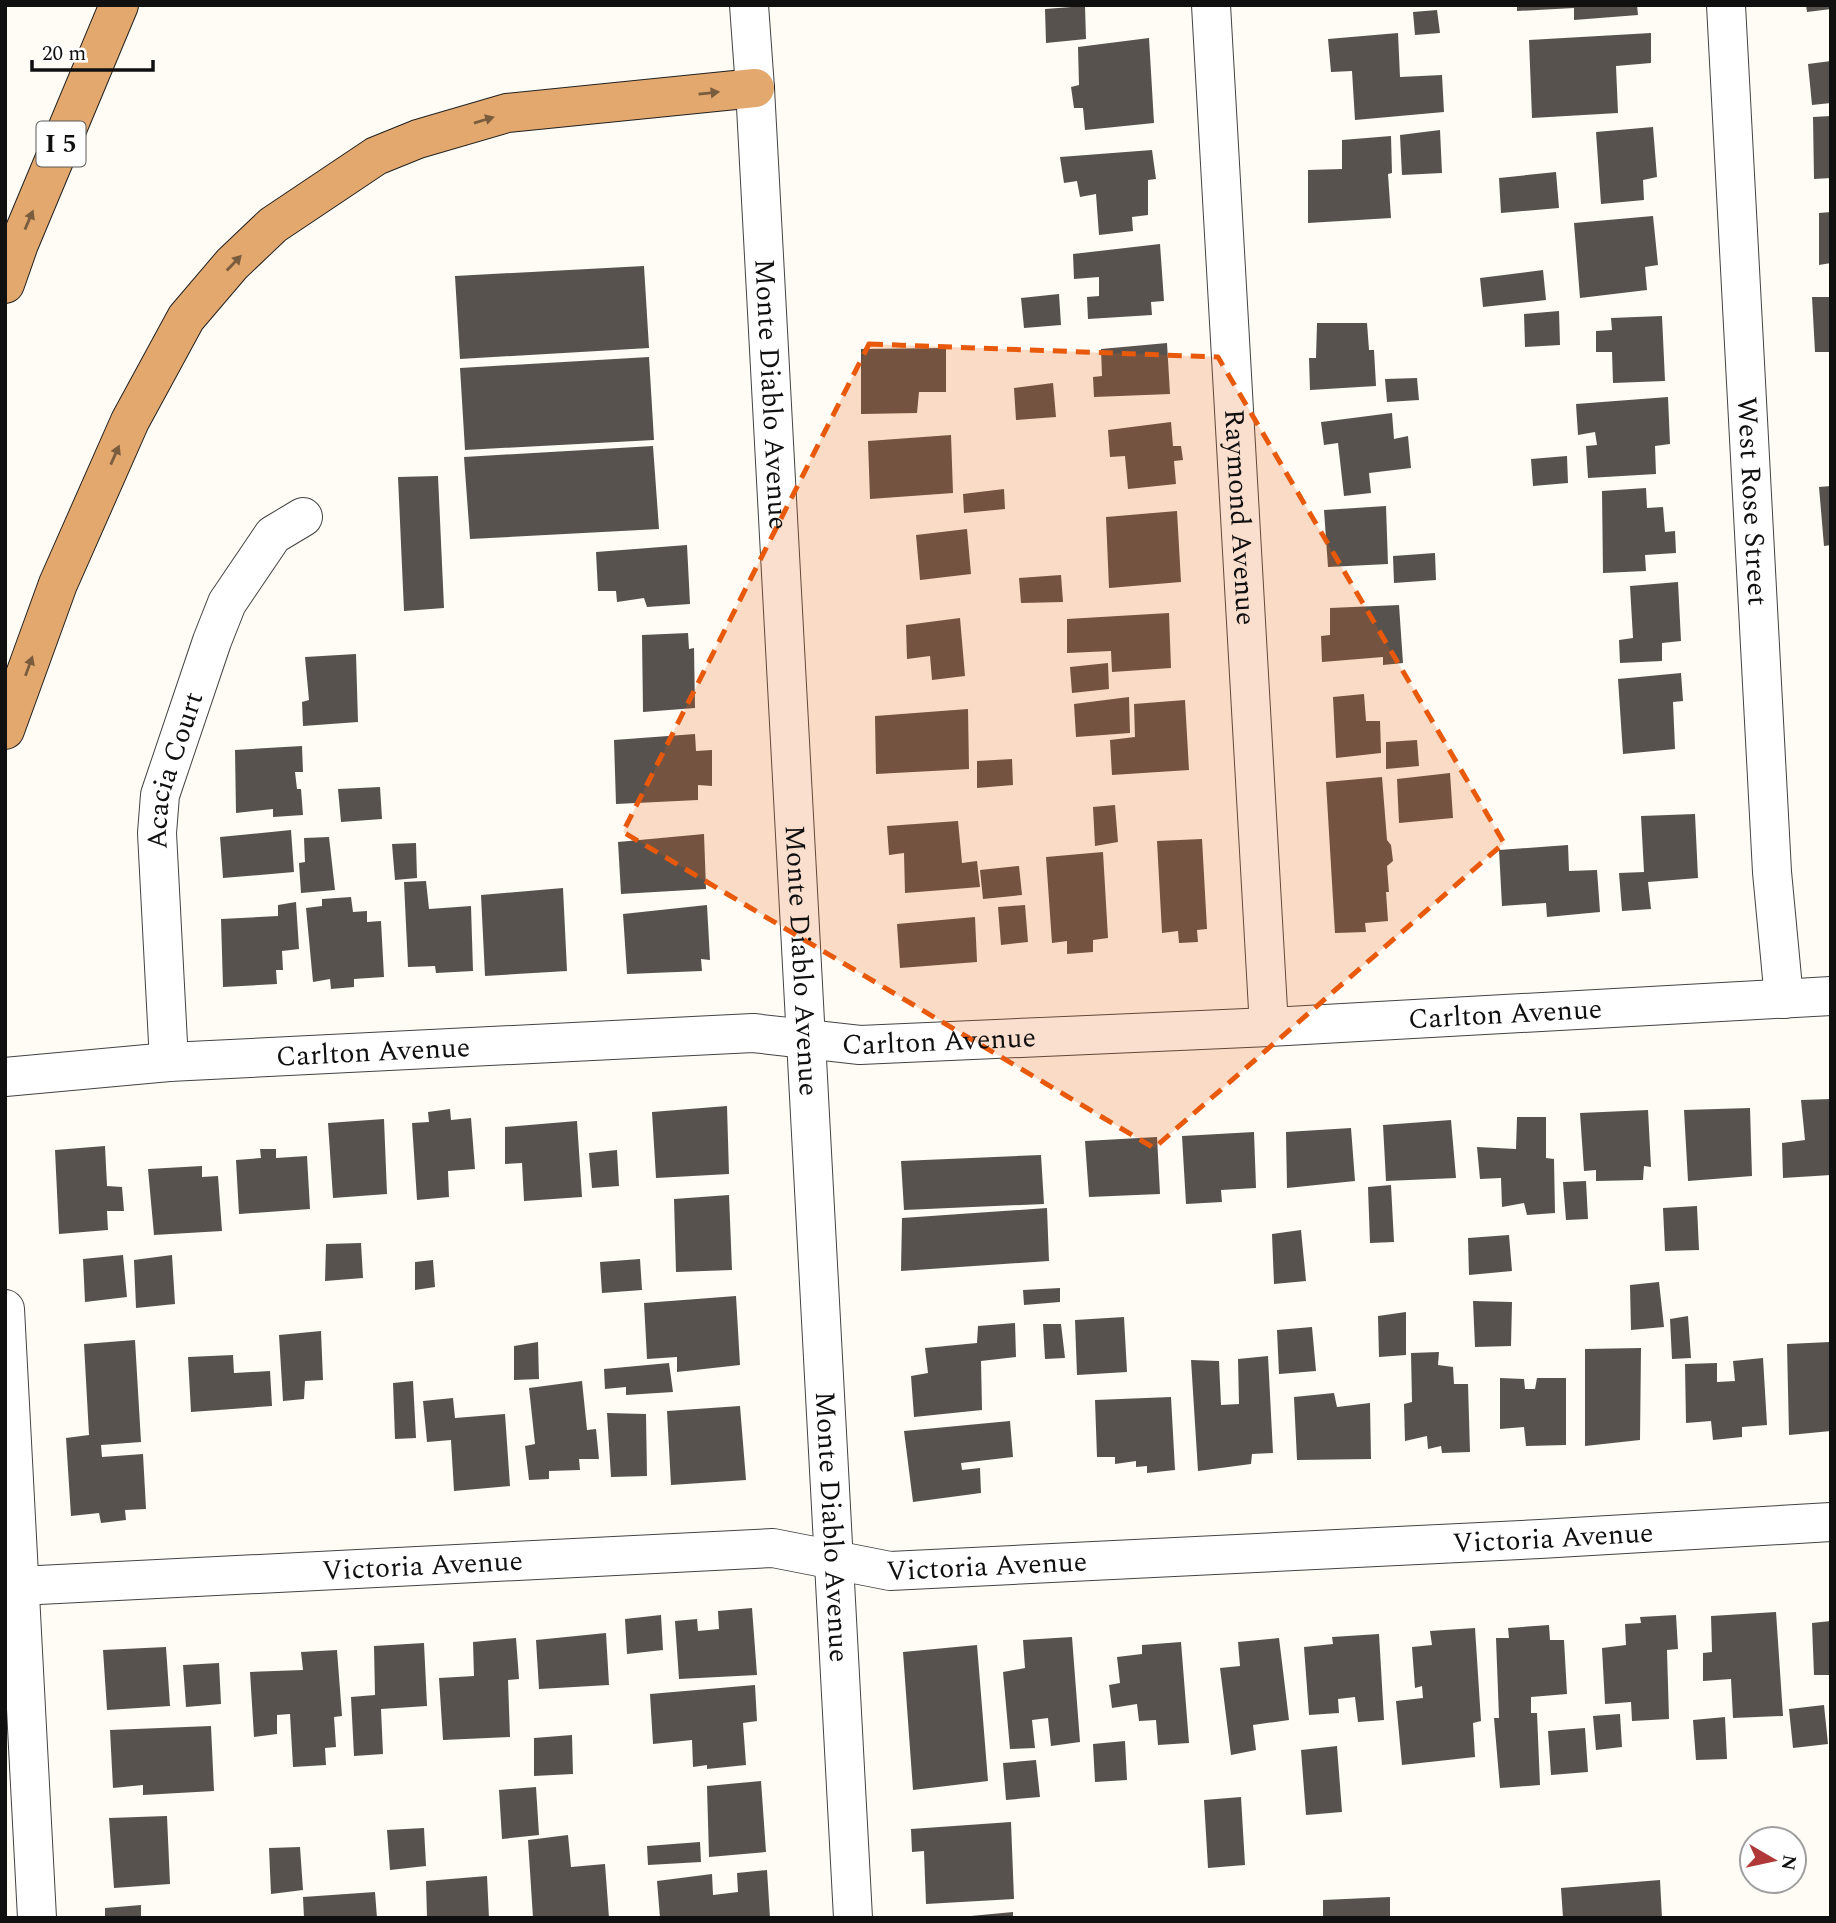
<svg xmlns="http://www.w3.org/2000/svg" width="1836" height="1923" font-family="Spectral,serif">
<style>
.building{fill:#58524e}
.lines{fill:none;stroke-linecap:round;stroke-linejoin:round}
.minor-casing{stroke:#434343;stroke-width:40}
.highway-casing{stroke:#212121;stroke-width:40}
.minor{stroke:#fff;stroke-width:38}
.highway{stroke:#e3a86d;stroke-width:38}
.oneway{fill:#7a5c3e}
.marked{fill:#e8590c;fill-opacity:0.2;stroke:#e8590c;stroke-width:5;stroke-dasharray:14 9;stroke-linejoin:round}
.labels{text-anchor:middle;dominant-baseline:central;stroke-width:7;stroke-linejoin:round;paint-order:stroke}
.shield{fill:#fff;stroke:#585858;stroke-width:2}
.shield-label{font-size:26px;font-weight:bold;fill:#101010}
.street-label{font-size:28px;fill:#101010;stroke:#fff}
</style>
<rect width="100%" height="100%" fill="#fefcf5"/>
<path class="building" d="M1517,5H1637L1638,15L1574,20V8L1517,11Z
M1806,5H1831V9L1807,12Z
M1085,6L1086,39L1046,43L1045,9Z
M1437,10L1440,33L1415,35L1413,12Z
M1398,33L1400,77L1442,75L1444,112L1355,120L1352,71L1331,72L1328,39Z
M1651,33V63L1616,66L1618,113L1532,118L1529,40Z
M1149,38L1154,123L1085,130L1083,108H1074L1071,87L1079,85L1078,47Z
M1831,61V103L1812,105L1808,64Z
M1831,116V178L1814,179L1813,117Z
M1653,127L1657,177L1643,180L1644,200L1601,204L1596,132Z
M1440,130L1442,173L1402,175L1400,135Z
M1391,136L1392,173L1388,174L1391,218L1308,223V170L1342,169V140Z
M1152,150L1156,179L1148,180V215L1132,217L1133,231L1099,235L1096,194L1080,197L1077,181L1064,183L1060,157Z
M1556,172L1559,208L1501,213L1499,178Z
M1831,212V263L1819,265V213Z
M1653,216L1658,265L1645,267L1647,290L1580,298L1574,223Z
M1160,244L1164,301L1151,302L1152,315L1088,319L1087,297L1099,296V277L1074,279L1073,254Z
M644,266L649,348L460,359L455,276Z
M1543,270L1546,300L1483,307L1480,278Z
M1059,294L1061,325L1024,328L1021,298Z
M1812,297H1831V352H1815Z
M1559,311L1560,345L1525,347L1524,314Z
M1662,316L1665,381L1613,383L1612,352H1596V331L1612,330L1611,318Z
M1317,323H1367L1369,350H1374L1376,386L1310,390L1309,358H1316Z
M1167,343L1170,394L1094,397L1093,377L1102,376L1101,349Z
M946,348V392H919L917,413L861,414V349Z
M649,357L654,440L465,450L460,368Z
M1417,378L1419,400L1387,402L1385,379Z
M1053,383L1056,417L1016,420L1014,388Z
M1668,397L1670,444L1655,446L1656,474L1588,478L1586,446L1597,445L1595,432L1578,435L1576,404Z
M1392,413L1394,439L1408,436L1411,468L1369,473L1371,493L1344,496L1338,443L1324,445L1321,422Z
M1171,422L1173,446H1181L1183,460L1174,461L1176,484L1128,489L1125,456L1110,457L1108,430Z
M951,435L953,493L870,499L868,441Z
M653,446L659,529L470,539L464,457Z
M1567,456L1568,483L1533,486L1531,459Z
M438,476L444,608L404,611L398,477Z
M1831,486V545L1824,546L1819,487Z
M1646,488L1647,508L1663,507L1665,532L1675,531L1676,553L1645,555L1646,571L1603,573L1602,491Z
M1004,489L1005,509L964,513L963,494Z
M1386,506L1388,564L1328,567L1324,510Z
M1177,511L1181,582L1109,588L1106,517Z
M967,529L971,574L920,580L916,535Z
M687,545L690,604L647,607L644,598L617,602L616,591H598L596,552Z
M1435,553L1436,580L1394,583L1393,556Z
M1061,575L1063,602L1021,603L1019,578Z
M1678,582L1681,641L1662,643V661L1620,663L1619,640L1633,638L1630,586Z
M1399,605L1403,663L1383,665V657L1322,662L1321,636L1330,635V608Z
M1169,613L1171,668L1112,672L1111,651L1067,653V619Z
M960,618L965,676L932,680L930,656L907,659L906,625Z
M688,633L689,649L694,648L695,708L643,712L642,635Z
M356,654L358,722L303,726L302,702L309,700L305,657Z
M1108,663L1109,689L1072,693L1070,667Z
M1681,673L1683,701L1673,702L1675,749L1623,754L1618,679Z
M1364,694L1366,721H1380L1381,753L1336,758L1333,697Z
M1129,697L1130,733L1076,737L1074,704Z
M1185,700L1189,770L1112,775L1110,740L1135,737L1134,704Z
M968,709L969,769L876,774L875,716Z
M695,734L696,751L712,750V786L698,785V800L616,804L614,740Z
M1417,740L1419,766L1386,769V742Z
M302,746L303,772H295L297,789H301L303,815L273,817V809L236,813L235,750Z
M1012,759L1013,785L977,788V761Z
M1450,773L1453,818L1399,823L1397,779Z
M1382,777L1387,840L1391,845L1393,861L1387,866L1389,892H1386L1388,921L1365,923L1366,932L1335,933L1326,782Z
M380,787L382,819L341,822L338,789Z
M1115,805L1118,842L1095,846L1093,807Z
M1695,814L1698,878L1648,882L1651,909L1622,911L1619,873L1644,872L1641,816Z
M958,821L962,863L977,861L980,887L905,893L904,853L889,855L887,826Z
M291,830L294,872L223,878L220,837Z
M704,834L706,889L621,894L618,842Z
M329,837L335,890L301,893L299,863L305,862L304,838Z
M1202,839L1207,929L1197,930L1198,942L1179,943L1178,931L1162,933L1157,841Z
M416,843L417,878L395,880L392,844Z
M1568,845L1569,871L1597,870L1600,912L1547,917L1546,903L1502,906L1499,850Z
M1103,852L1108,938L1093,940V952L1067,954V941L1052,943L1046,857Z
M1019,866L1022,895L983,899L980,870Z
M426,881L429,909L471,906L473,971L436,973L435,966L408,967L404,882Z
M563,888L567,971L485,976L481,895Z
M351,897L353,912L367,911V922L381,921L384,977L354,979V987L331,989L330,979L313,982L306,908L322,906V899Z
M296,902L299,949L282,951L283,970H276L277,984L223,987L221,919L278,916V905Z
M707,905L710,960L701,959L702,971L627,974L623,914Z
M1025,905L1028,942L1001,945L998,907Z
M975,917L977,962L900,968L897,924Z
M1831,1099V1175L1783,1178L1782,1143L1805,1140L1801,1100Z
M727,1106L729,1174L656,1178L652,1112Z
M1750,1108L1752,1176L1688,1181L1684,1110Z
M450,1109L451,1120L471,1118L475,1169L448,1171L449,1197L417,1200L412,1123L429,1122L428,1112Z
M1648,1110L1651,1167L1644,1166L1643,1180L1596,1181V1170L1584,1171L1580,1113Z
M1517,1117H1546V1158L1554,1159L1555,1213L1527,1215L1524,1203L1502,1207L1501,1178L1480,1179L1477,1147L1516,1149Z
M384,1119L387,1194L333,1198L328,1123Z
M1451,1120L1456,1178L1386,1181L1383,1125Z
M577,1121L582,1197L524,1201L522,1163L505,1164V1127Z
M1351,1128L1355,1181L1287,1188L1286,1132Z
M1254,1132L1256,1188L1221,1190L1222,1202L1186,1204L1182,1136Z
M1157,1137L1160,1194L1089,1197L1085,1141Z
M105,1146L107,1186L122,1187L124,1211H107L108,1230L59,1234L55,1150Z
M260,1149H276V1158L307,1156L310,1209L239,1214L236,1160L261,1158Z
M617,1150L619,1186L592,1188L589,1153Z
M1041,1155L1044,1204L904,1210L901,1161Z
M202,1166V1177L218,1176L222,1231L154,1235L148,1169Z
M1586,1181L1588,1219L1566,1220L1563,1182Z
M1391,1185L1394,1242L1370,1243L1368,1187Z
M729,1195L732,1270L676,1272L674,1199Z
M1697,1206L1699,1250L1665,1251L1663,1208Z
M1047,1208L1049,1261L901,1271L902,1218Z
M1301,1230L1306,1281L1274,1284L1272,1234Z
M1509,1235L1512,1271L1469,1275L1468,1238Z
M361,1243L363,1278L325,1281L326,1244Z
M123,1255L127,1297L85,1302L83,1259Z
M172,1255L175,1304L136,1308L134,1260Z
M640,1259L642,1290L602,1293L600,1262Z
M433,1260L435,1287L415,1290V1262Z
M1659,1282L1664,1327L1631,1330L1630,1285Z
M1060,1288V1302L1024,1305L1023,1290Z
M736,1296L740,1365L677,1372V1357L647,1359L644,1303Z
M1473,1301L1512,1302L1511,1346L1475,1347Z
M1406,1312V1355L1379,1357L1378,1316Z
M1688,1316L1691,1358L1672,1359L1670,1319Z
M1124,1317L1127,1372L1077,1375L1075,1320Z
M1015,1323L1016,1357L981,1361L982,1410L914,1417L911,1376L928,1373L925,1348L977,1343L978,1326Z
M1043,1324H1061L1065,1358L1045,1359Z
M1312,1327L1316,1371L1279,1374L1277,1330Z
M321,1331L323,1380L305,1381L304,1399L283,1401L279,1335Z
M135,1340L141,1442L101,1445L102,1457L143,1454L146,1509L125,1510L126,1520L101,1523L99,1513L71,1516L66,1438L89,1435L84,1344Z
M538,1342L539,1379L514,1380V1346Z
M1830,1342L1831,1431L1789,1435L1787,1344Z
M1641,1348L1640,1440L1585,1446V1349Z
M1439,1352L1438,1365L1453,1367L1454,1384H1468L1470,1452L1442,1453L1441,1446L1428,1449L1427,1436L1405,1441L1404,1404L1412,1402L1411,1353Z
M233,1355L234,1373L270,1371L272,1406L191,1412L188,1357Z
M1268,1356L1273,1453L1252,1454L1251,1464L1198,1471L1191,1360L1219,1361L1221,1405L1239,1404L1238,1359Z
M1763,1358L1767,1425L1742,1427V1437L1713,1440L1711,1421L1686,1423L1685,1364L1717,1363V1382L1735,1381L1733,1361Z
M669,1363L673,1392L626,1395V1387L605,1389L604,1369Z
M1500,1378L1524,1379L1525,1389H1535L1537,1378H1566V1445L1526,1446L1524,1427L1500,1429Z
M413,1381L416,1438L395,1439L393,1383Z
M582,1381L587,1430L596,1429L599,1459H579L580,1470L549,1471V1479L529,1480L525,1446L535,1444L529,1388Z
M1334,1393L1337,1407L1370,1403L1371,1459L1297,1460L1294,1397Z
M1171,1397L1175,1470L1147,1473V1466L1136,1467V1461L1115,1464V1457H1097L1095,1400Z
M453,1398L455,1418L505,1414L510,1486L454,1491L451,1440L427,1442L423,1401Z
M740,1406L746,1480L671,1485L667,1411Z
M607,1413L646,1414L647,1476L611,1477Z
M1010,1421L1013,1457L961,1463L962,1470L980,1468L981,1493L913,1502L904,1431Z
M752,1608L757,1675L679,1679L675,1621L697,1619L698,1631L719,1629L718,1611Z
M1776,1612L1783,1716L1733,1718L1731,1679L1703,1681V1653L1712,1652L1711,1616Z
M661,1615L663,1650L627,1654L625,1619Z
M1676,1615L1678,1649L1667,1650L1669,1719L1632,1721L1631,1702L1605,1704L1602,1648L1626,1645L1625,1624L1641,1623L1640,1617Z
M1831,1621V1675H1814L1812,1623Z
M1549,1625L1550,1640H1564L1567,1694L1531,1697V1713H1537L1540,1785L1500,1788L1494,1718H1499L1496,1638H1509L1508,1628Z
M1475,1628L1481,1721L1473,1723L1475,1757L1402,1765L1396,1701L1423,1698L1422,1686L1415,1688L1412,1647L1432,1645L1430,1631Z
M606,1633L609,1685L539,1689L536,1640Z
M1379,1634L1384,1720L1358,1722L1355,1697L1338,1699L1339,1713L1309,1715L1304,1647L1333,1644L1332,1637Z
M1072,1637L1080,1742L1051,1746L1048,1718L1032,1720L1035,1748L1010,1749L1003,1672L1025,1668L1023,1640Z
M516,1638L519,1679L508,1680L510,1737L443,1740L439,1678L474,1676L473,1642Z
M1279,1638L1289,1720L1253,1725L1256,1750L1231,1755L1220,1668L1240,1666L1238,1642Z
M1181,1642L1189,1743L1158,1745L1156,1720L1139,1721L1137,1704L1112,1708L1109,1685L1120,1683L1117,1657L1142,1654V1645Z
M424,1643L427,1706L381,1709L383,1754L354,1756L351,1697L375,1695L374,1646Z
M977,1645L988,1781L913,1790L903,1652Z
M166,1647L170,1706L107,1710L103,1650Z
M337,1650L342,1716L334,1717L336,1747L325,1748L326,1765L293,1767L290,1714L277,1715V1734L254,1737L250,1672L303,1670L301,1652Z
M219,1663L221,1704L186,1707L183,1665Z
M755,1685L757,1721L743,1723L746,1765L707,1769V1765L693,1767L692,1740L653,1744L650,1694Z
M1824,1705L1828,1744L1793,1748L1789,1709Z
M1620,1714L1622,1747L1596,1750L1593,1716Z
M1725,1717L1727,1759L1696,1760L1693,1720Z
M211,1726L214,1791L143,1795V1785L113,1788L110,1730Z
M1585,1728L1588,1772L1551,1775L1548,1731Z
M572,1735L573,1774L534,1776V1738Z
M1125,1741L1127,1780L1095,1782L1093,1744Z
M1337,1746L1342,1812L1306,1815L1301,1750Z
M1036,1760L1040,1797L1006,1800L1003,1763Z
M761,1781L766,1852L709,1857L707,1786Z
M536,1787L539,1835L502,1839L499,1790Z
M1241,1797L1245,1865L1208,1868L1204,1800Z
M167,1816L170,1884L114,1888L109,1818Z
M1011,1822L1014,1899L926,1904L924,1851L912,1852L911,1829Z
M424,1828L426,1866L390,1870L387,1830Z
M568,1835L571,1867L605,1864L609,1918H533L528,1840Z
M700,1842L701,1862L648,1865L647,1846Z
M300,1847L303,1890L271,1894L269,1848Z
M767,1870L770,1918H660L657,1881L712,1874L713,1895L738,1892L737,1873Z
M487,1876L489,1918H427L426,1881Z
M1660,1880L1662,1918H1563L1561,1888Z
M375,1892L377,1918H304L303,1897Z
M1390,1897V1918H1323V1900Z
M141,1905V1918H105V1908Z
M1013,1912V1918H971V1916Z"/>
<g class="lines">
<defs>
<g id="minor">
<path id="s1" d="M749,5L755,88L853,1918"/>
<path id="s2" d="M1211,5L1269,1027"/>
<path id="s3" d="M1726,5L1772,872L1784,999"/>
<path id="s4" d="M169,1062L157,833L160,795L212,641L227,603L273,535L303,517"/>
<path id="s5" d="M5,1077L169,1062L753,1033L860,1045L1269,1027L1831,996"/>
<path d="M5,1309L37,1918"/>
<path id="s6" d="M19,1586L773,1548L890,1571L1540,1539L1831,1522"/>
</g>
<path id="highway" d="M5,284L19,244L119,5
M5,730L58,584L130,421L186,318L232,264L273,225L376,156L418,139L507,113L755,88"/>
</defs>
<use href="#minor" class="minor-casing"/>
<use href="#highway" class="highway-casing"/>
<use href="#minor" class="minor"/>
<use href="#highway" class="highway"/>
</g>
<defs><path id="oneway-solid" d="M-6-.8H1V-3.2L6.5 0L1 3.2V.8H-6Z" transform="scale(1.75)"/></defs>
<g class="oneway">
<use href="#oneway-solid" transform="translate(709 93) rotate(-6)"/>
<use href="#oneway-solid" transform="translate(484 120) rotate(-17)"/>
<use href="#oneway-solid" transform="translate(29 220) rotate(-67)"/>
<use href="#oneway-solid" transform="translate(234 263) rotate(-46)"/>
<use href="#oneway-solid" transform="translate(115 455) rotate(-66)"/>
<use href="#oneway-solid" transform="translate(29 666) rotate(-70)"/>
</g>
<path class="marked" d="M869,344L1218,357L1504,843L1154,1148L623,832Z"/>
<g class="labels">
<rect class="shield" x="36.5" y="121.5" width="49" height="45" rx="5"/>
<g class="shield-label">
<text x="61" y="144">I 5</text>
</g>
<g class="street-label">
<text stroke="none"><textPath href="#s1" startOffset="390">Monte Diablo Avenue</textPath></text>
<text stroke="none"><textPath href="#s3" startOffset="497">West Rose Street</textPath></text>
<text stroke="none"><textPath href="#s2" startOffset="513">Raymond Avenue</textPath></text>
<text stroke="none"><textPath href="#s4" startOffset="294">Acacia Court</textPath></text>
<text stroke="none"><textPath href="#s1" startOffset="957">Monte Diablo Avenue</textPath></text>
<text stroke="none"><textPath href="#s5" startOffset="1503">Carlton Avenue</textPath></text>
<text stroke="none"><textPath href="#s5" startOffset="936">Carlton Avenue</textPath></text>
<text stroke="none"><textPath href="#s5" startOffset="369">Carlton Avenue</textPath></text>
<text stroke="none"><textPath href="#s1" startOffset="1524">Monte Diablo Avenue</textPath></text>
<text stroke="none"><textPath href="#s6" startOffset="1538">Victoria Avenue</textPath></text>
<text stroke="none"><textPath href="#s6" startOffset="971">Victoria Avenue</textPath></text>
<text stroke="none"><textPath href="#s6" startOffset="404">Victoria Avenue</textPath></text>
</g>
</g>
<rect width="1836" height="1923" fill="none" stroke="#101010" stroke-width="14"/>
<g transform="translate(1773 1860) rotate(99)"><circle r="33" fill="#ffffff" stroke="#9f9f9f" stroke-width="2"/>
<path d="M0-5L12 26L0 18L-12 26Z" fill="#b13838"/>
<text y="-10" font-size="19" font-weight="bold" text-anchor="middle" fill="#101010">N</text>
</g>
<path d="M32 60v10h121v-10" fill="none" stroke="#101010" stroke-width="3.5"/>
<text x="42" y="60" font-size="21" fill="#101010" stroke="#ffffff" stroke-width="5" paint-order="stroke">20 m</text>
</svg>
